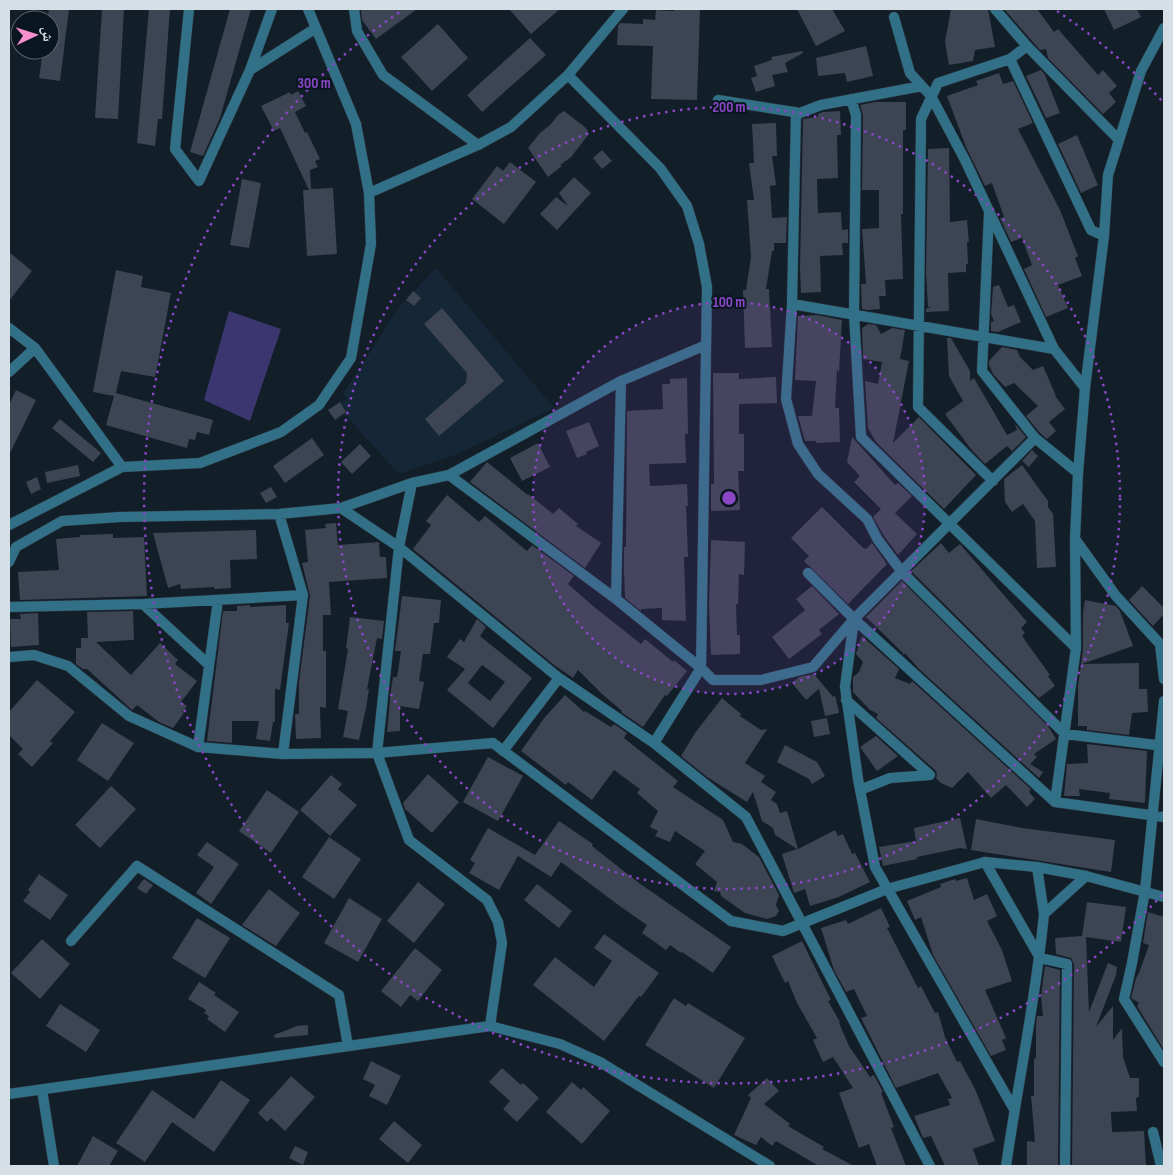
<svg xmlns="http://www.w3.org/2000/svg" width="1173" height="1175" font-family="'Sofia Sans Condensed','Noto Naskh Arabic',sans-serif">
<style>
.built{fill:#152736}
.green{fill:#3b3670}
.building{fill:#3d4453;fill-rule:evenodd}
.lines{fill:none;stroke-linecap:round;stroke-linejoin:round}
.minor-casing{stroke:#2e3943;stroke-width:11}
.tertiary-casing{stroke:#2e3943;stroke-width:11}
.minor{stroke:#317087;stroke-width:10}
.tertiary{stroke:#317087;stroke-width:10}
.ring{fill:none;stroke:#8947c5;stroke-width:2.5;stroke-dasharray:2.5 5}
.centre{fill:#8947c5;stroke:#09151f;stroke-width:2.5}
.ring-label{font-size:15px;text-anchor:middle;font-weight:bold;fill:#8947c5;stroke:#09151f;stroke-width:4;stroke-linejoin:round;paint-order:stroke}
</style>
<rect width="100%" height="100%" fill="#121e28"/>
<path class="built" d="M436,268L554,408L460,453L399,474L336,405L347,398L343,394L399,307Z"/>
<path class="green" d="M229,311L281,329L250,421L204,400Z"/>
<path class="building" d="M49,9H69L60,81L39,78L43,50H50V20H47Z
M102,9H124L118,119L95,118Z
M149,9H170L162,119H158L155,146L137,143Z
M230,9H251L220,118L203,156L190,152Z
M361,9H417L376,39L362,20Z
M509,9H560L531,34Z
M674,9H700L697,100L651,99L653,46L617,45L618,26L620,23L643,24V19L655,20L656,10L674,11Z
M797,9H832L845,31L816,46Z
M951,9H988L995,47L975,50L973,61L949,65L945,42Z
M1004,9H1037L1054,32L1058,29L1098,75L1103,70L1117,86L1109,93L1116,102L1103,114L1048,58L1046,49L1040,50Z
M1104,9H1137L1141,17L1114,30Z
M438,24L468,58L432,91L401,57Z
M530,38L546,55L482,112L467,95Z
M866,46L873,76L847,82L845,73L818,76L816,58Z
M802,51L803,53L785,63L788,72L772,75L775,86L756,92L751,78L757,76L754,66L772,60L771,57Z
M1041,70L1045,75L1060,113L1046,118L1026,76Z
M999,73L1003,84L1013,81L1033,123L1018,129L1060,210L1078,256L1075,258L1082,276L1058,285L1068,308L1046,317L1024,269L1032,265L1022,238L1011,242L1000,218L1004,217L992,183L985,186L966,147L947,96L978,85L976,81Z
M298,91L306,106L295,112L305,133L307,132L320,159L315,161L318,167L310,170L311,189L333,188L337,254L307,256L303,190H309L280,128L274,131L261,106L290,92L291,95Z
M875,102H906V130H903V214H901L903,279L885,280L886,296H879L880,309L867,310L862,309L861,284H866L862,229L879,228V190H862L863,115L860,105Z
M564,111L586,128L589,134L571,157L560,165L562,166L548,177L528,148L540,133L550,125L558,115Z
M840,111L841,135H837L838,178L817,179L818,213L841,212L842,230L848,229V243H842L843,255L820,256L821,292L801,293L800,268L803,119L818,117V114L823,112Z
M776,123L777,156H772L776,185L770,186L772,218L787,217L786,243H774V251H772L766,289H769L772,347L745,348L743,290H746L751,257L747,200H754L749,163H754L752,124Z
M1077,135L1098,185L1081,193L1058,144Z
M949,148L950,222L967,220L969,242H967L968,264H966V272L948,273L949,311L926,312V309L931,307H928L926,274L928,149Z
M602,150L612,161L602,169L593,158Z
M510,162L536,182L504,224L472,199L497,166L503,171Z
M574,177L591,193L557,230L540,214L556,197L568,206L559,193Z
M242,179L261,183L249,248L230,245Z
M9,252L32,271L9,301Z
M116,270L143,276L141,287L171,293L155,377L121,371L116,393L213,420L209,435L197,432L195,440L189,439L187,448L106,425L114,396L93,392Z
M999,285L1008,307L1014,305L1021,322L998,332L991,331V322L994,321L991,314L993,287Z
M413,291L421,298L414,306L406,300Z
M442,308L504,381L439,436L425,419L466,383L467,373L424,324Z
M817,315L842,320L840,354L839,373L837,369L835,408H839L840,442L816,443V441H805L798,416H812L816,381L795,380L798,316Z
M868,324L876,325L881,334L892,328L905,330L900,359L909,361L893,443L919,417L976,475L944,509L876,442L868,428L865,381L878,384L882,362L863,359L862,328Z
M947,338H951L970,371V381L974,378L1007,435L1017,430L1015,424L1026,437L1012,451L1007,446L985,464L970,448L945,414L963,401L949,376Z
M1002,347L1017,350L1020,357L1033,370L1043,366L1056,396H1055L1065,409L1049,422L1056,431L1047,439L1040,433L1026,416L1038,406L1014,383L1005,387L993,374L989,365V361Z
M713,373H739V379L776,377L777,403L739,404V434H744V471H738L740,510L711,511V484H714Z
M687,378L688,434H685L686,463L649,464L650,486L687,484L688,506H686L688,557H684L686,621L662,620V608L641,609V611L625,598L624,571V547H626L627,411L663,409L662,384H670V379Z
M16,390L36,400L9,455V405Z
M340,402L346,412L335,420L328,410Z
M60,419L101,453L93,462L52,428Z
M589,422L599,446L586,452L587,454L577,458L566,431Z
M852,437L895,485L898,483L912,496L895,513L917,534L898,555L884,536L873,517L881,509L854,482L860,476L847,462Z
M312,438L324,455L285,483L273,466Z
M538,443L550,467L522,481L510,458Z
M360,444L371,456L352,474L341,462Z
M1032,450L1038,456L1029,467L1022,461Z
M487,462L529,496L527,493L553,514L559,508L578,524L576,526L601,543L585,568L470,482Z
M78,465L80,476L47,483L45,472Z
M1022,465L1048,501V507L1053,514L1056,567L1037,568L1035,521L1023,504L1012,512L1005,502L1004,479Z
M37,477L41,489L31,494L26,482Z
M271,487L277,497L266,503L260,493Z
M447,495L479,522L485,516L527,551L532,545L574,576L568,584L593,606L641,644L645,639L673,662L674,660L687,671L667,696L665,695L643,727L621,712L622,711L602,694L578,670L573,678L554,665L413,549L431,525L426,521Z
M822,507L863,548L866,549L872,543L887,564L848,604L804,561L809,556L791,538Z
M336,523L338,545L379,542L380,557H386L387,578L329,582L331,615H323V651H326V708L320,707L321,738L296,739L295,714H299V682L310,596L302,563L308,562L305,530L326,528L325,524Z
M256,530L257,559L230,560L231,588L214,589V587L181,589L180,584L168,588L153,533Z
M113,534V538L144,537L147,596L20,600L18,572L59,570L56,539L80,537V535Z
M711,540L745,542L744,575L739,574L738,604H736L737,635H740V654L711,655L709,606Z
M941,543L949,553L960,544L1027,622L1021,628L1025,633L1022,636L1050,675L1048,676L1055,686L1039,698L911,571Z
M902,581L1048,726L1056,739L1034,754L1037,757L1030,764L1043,772L1039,778L919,669L905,653L904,655L901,653L904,654L866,617Z
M812,586L839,614L819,630L822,634L789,659L772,637L805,610L796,599Z
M1142,586L1164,608V614L1153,626L1129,600Z
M402,596L441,600L439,623H434L430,654H423L419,681L424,682L419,709L400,706V731L387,732L391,689L393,677H397L401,651H395Z
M1085,600L1116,606L1120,611L1133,646L1082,664L1139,663V689H1147L1148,712L1132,713L1129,735L1087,730V726H1078V686L1083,649V613Z
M250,605V607L286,605V623H289L280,690L275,689V722H273L270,741L256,739L259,721H232V743L207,741L223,611H237V606Z
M133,611L134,640L96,642L131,675L160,643L178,660L175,664L197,681L181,702L187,706L182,712L184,713L173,728L159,722L137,705L132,710L87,669H83L76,664V648H81V638H88L87,612Z
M38,613L39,645L11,647L10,619H21L20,614Z
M350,617L384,621L382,639L377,638L367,689H369L366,708L359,740L343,737L348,711L338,709L348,649L346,648Z
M477,619L486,627L480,636L532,678L493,728L447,690L465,669L447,657L460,639L464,642ZM482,665L505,682L490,701L468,683Z
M862,636L899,669L895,678L910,684L912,681L1031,789L1029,792L1035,799L1027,807L1006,785L991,798L968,772L952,788L941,783L936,778L937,774L935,770L876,718L878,714L870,710L853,692V677L859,672L863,662L856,654Z
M814,674L833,697L835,695L839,713L825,716L819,689L806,700L792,683L799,677Z
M37,680L75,712L50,741L53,743L32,767L18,754L23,749L9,735V712Z
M565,695L584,712L585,711L611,727L614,724L627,733L624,738L678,781L673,787L723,820L733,842L742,844L759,857L779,895L776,905L779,911L776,916L767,919L745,913L721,896L720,892L714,891L717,882L695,864L705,851L675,831L670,842L655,836L658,831L650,827L658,811L637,793L640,789L614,770L592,800L568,782L566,785L521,751L545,717Z
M722,698L741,714L740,716L761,730L767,729L745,763L765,776L761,782L776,792L771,800L777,804L780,813L787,811L798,849L835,830L838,836L843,834L852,854L855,853L870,882L839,897L810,906L805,889L794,893L782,854L797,849L775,835L773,828L762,821L753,792L747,802L707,777L681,756L695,733Z
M827,718L830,734L814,737L811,721Z
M102,723L134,743L108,781L77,760Z
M876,736L898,756L877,771L860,747Z
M1087,744L1147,751L1145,803L1109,799L1110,793L1079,789L1080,796H1064L1067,764L1088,763Z
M785,745L817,762L825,776L812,784L809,779L777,762Z
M488,757L523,776L498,821L463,802Z
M428,774L459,802L432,833L405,809L403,803Z
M331,775L342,784L338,789L357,805L330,836L300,810Z
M111,786L136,809L100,848L75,825Z
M267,790L299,812L271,853L239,831Z
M960,818L967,849L960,848L917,857V859L883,866L879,847L916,841L914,828Z
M976,819L1022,828L1115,840L1111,872L971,850Z
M559,821L593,844L592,846L639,883L731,947L713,973L682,952L681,953L670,945L666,950L642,933L647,925L621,907L561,862L551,877L518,856L499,890L469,873L475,863L470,860L488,828L535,855Z
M329,837L361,859L334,899L302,877Z
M207,842L239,864L211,904L196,893L214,867L197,855Z
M39,874L68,895L50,920L23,901L30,892L28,890Z
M967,878L974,900L987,894L997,916L987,921L1002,950L1012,981L985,990L1006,1038L1002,1040L1006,1050L991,1056L933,955L921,917L915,920L907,901L941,887L940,884L955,879L956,881Z
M144,879L153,885L146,894L137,888Z
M418,882L445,904L414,943L387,921Z
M537,884L572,911L559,928L524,900Z
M269,889L300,913L276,946L242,925Z
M349,898L382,919L358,962L324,943Z
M1087,902L1126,907L1121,942L1086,937L1089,1012L1108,963L1117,967L1116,975L1096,1027L1113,1006V1040L1122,1028L1123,1057L1130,1078H1139V1097L1136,1098L1137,1111L1111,1112L1112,1132L1144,1131L1146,1166H1072L1074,964L1071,958L1056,954L1055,938L1082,936Z
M881,908L890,927L887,928L918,988L921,986L935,1013L938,1012L945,1037L957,1062L960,1061L975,1089L985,1114L995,1141L973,1149L979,1166H945L931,1136L923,1138L914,1116L950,1105L948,1099L952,1098L938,1073L896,1088L861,1018L867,1016L854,989L846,992L834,970L821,928L846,920L848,924Z
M1148,912L1164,917V1050L1137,1006L1139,1003L1131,998L1136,978L1139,973L1149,945L1143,943Z
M197,918L230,938L205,978L172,958Z
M604,934L659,973L641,997L639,996L604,1041L533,985L555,957L594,987L612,961L594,948Z
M42,939L70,964L40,999L11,973Z
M802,941L831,1000L828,1001L840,1022L839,1023L849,1046L870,1077L874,1075L883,1092L881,1093L894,1127L891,1128L906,1166H877L869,1144L859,1148L839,1093L853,1088L833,1057L823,1062L813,1040L817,1038L797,1003L788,981L785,983L772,956Z
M415,948L442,970L418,1001L410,995L401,1007L381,991Z
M1045,966L1060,970L1058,1166H1027V1141L1035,1142L1031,1096H1034V1059L1036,1058V1025L1037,1016H1043L1041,996Z
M199,982L216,993L214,995L239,1012L225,1032L207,1019L209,1016L204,1013L206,1010L188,999Z
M674,998L686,1006L688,1003L745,1038L714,1088L645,1045Z
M60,1004L100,1030L86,1052L46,1026Z
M308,1025V1035L275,1038L274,1035L297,1026Z
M371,1061L401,1076L387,1105L369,1096L375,1085L363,1079Z
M502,1068L521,1085L523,1083L539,1098L517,1122L503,1109L510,1101L489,1082Z
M291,1076L315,1097L285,1131L271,1118L267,1122L258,1113Z
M767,1078L779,1091L764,1104L790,1124L788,1126L824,1147L822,1149L854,1166H819L776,1141L772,1146L761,1137L756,1145L734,1135L751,1098L748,1095Z
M221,1080L250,1100L214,1152L172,1122L145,1162L116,1143L152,1090L194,1119Z
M572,1082L581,1090L583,1087L610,1111L582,1144L546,1112Z
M394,1121L422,1145L408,1163L379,1139Z
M93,1136L118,1151L109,1166H77Z
M295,1146L308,1152L303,1165L289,1158Z"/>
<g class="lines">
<defs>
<path id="minor" d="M189,9L175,149L199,181L250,70L272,9
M354,9L357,31L383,75L478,145
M995,9L1027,46L1119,140
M894,17L910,73L931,96L965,160L1054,349L1085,388
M1164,28L1141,71L1108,175L1104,236L1085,388L1078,473L1075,539L1116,596L1160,644L1164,679
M1010,59L1091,230L1104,236
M250,70L316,28
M568,75L660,168L687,206L699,244L707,287L701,668L654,743
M851,99L856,115L854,314L861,437L1076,648
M718,100L800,113L821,105L922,86
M796,112L792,304L786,399L798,444L818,474L867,519L878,540L902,572L1065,734L1164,746
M369,193L478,145L511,127L568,75L623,9
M989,213L982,371L1035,438L1078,473
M792,304L1054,349
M9,328L35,348L122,467L200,463L281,432L319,405L351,358L371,244L369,193L356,124L308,9
M9,372L35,348
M449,475L616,599L701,668L713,680H761L813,667L854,619L1035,438
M993,481L918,407L921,119L938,83L1010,59L1027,46
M412,483L399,547L377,753L409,840L487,900L498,922L502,943L490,1026
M341,508L399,547L559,678L654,743L746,817L930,1166
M279,514L303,595L283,754
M9,525L122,467
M9,562L16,547L62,521L120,517L279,514L341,508L412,483L449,475L621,381L706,345
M808,573L854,619L1055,802L1164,817
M616,599L621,381
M143,604L209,665
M9,607L143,604L303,595
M854,619L845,687L858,779L875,867L1014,1109
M846,700L930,775L890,778L860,790
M198,747L218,600
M503,751L559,678
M1055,802L1076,648L1075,539
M985,862L1040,958L1067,964L1065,1166
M1037,867L1044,914
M1145,891L1164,701
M71,941L137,866L339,995L348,1046
M42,1090L54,1166
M1153,1132L1161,1166
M1006,1166C1018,1082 1036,999 1044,914L1086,876"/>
<path id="tertiary" d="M9,657L34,655L68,666L129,716L198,747L283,754L377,753L493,743L731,921L783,931L887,889L985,862L1037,867L1086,876L1164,897
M1145,891L1132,963L1124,999L1164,1062
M9,1094L490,1026L560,1044L600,1062L770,1166"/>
</defs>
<use href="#minor" class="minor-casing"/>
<use href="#tertiary" class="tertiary-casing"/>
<use href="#minor" class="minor"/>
<use href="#tertiary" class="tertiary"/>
</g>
<circle cx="729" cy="498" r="196" fill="#8947c5" fill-opacity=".12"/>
<g class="ring">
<circle cx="729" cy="498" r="196"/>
<circle cx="729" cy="498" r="391"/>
<path d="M1162 895A587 587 0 1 1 401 11M1057 11A587 587 0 0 1 1162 101"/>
</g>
<circle cx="729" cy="498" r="8" class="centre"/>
<g class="ring-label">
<text x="314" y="88">300 m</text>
<text x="729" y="112">200 m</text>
<text x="729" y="307">100 m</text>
</g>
<rect width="1173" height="1175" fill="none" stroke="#d7dfe6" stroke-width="20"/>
<g transform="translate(35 35) rotate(86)"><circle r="24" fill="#09151f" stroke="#5b666f"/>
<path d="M0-4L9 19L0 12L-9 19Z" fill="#f690cf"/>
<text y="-8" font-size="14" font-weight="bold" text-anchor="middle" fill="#d7dfe6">ش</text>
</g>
</svg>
